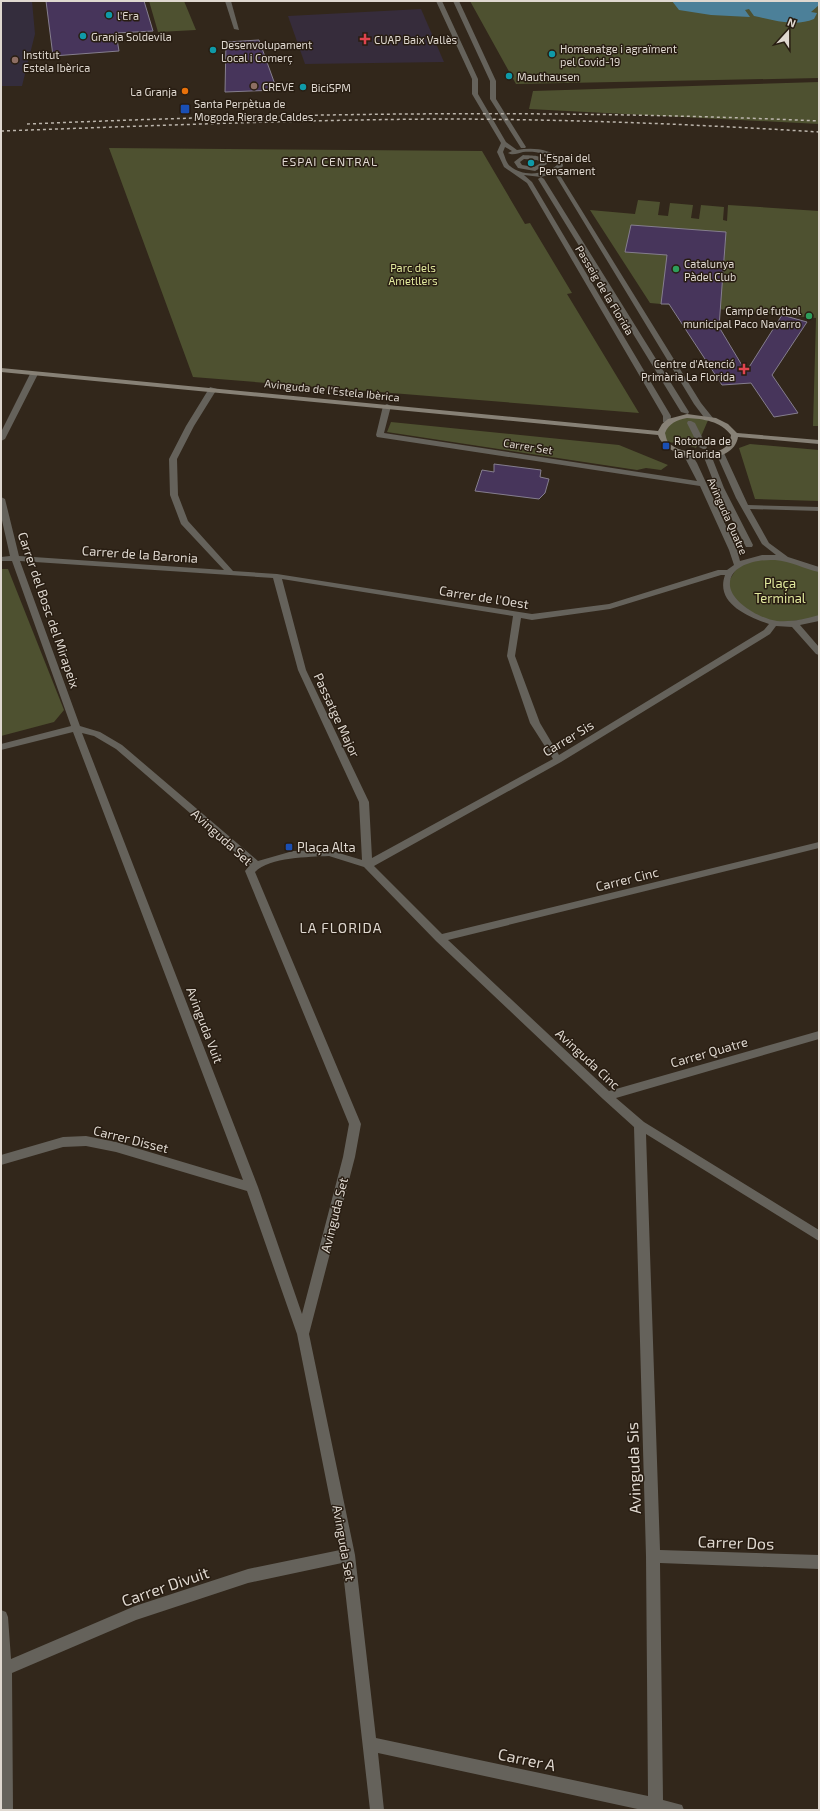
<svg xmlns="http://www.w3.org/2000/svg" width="820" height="1811" font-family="'Exo 2',sans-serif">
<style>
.education{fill:#342d3d}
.medical{fill:#362c3b}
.green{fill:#4e5130}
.water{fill:#4c8099}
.building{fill:#47355b;stroke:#857e8e}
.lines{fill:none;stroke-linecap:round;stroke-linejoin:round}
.service{fill:#65625b;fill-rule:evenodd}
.pedestrian{fill:#65625b;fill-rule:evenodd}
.minor{fill:#65625b;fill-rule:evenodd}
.secondary{fill:#878176;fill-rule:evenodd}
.rail{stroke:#bcb5ac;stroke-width:1.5;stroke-dasharray:3 3;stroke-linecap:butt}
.culture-dot{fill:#0f9aa8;stroke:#281d12;stroke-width:1.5}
.health-dot{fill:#e0444e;stroke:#281d12;stroke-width:1.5}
.education-dot{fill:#8d6e63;stroke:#281d12;stroke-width:1.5}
.food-dot{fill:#e8710a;stroke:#281d12;stroke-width:1.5}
.transit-dot{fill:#1a4fb4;stroke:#281d12;stroke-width:1.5}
.leisure-dot{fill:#2e9e5b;stroke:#281d12;stroke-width:1.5}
.labels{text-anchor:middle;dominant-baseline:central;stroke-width:3;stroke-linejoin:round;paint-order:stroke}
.far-poi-label{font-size:11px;fill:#dfd8d0;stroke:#281d12;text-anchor:start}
.far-park-label{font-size:11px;fill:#e1e99d;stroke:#281d12}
.far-street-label{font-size:11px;fill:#dfd8d0;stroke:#281d12}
.far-neighbourhood-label{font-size:12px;letter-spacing:1px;fill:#dfd8d0;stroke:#281d12}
.street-label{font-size:13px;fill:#dfd8d0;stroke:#281d12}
.park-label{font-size:13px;fill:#e1e99d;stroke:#281d12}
.poi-label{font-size:13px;fill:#dfd8d0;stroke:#281d12;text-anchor:start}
.neighbourhood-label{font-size:14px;letter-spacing:1px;fill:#dfd8d0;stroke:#281d12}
.near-street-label{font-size:16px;fill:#dfd8d0;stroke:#281d12}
</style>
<rect width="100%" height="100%" fill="#32271b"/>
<path class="education" d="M1,1H32L35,34L22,86H1Z"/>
<path class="medical" d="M421,9L444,62L305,64L288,16Z"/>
<path class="green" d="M149,1H184L196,30L158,32Z
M470,1H819V78L516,84Z
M819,82V124L529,109L533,91Z
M109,148L482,151L525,224L530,223L572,293L567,294L639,413L193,377Z
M638,200L660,202L658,215L668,216L670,203L693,205L691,218L699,219L701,205L724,207L723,220L727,221L728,205L819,211V426H813L816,318L650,303L590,210L635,214Z
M676,418H709L696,448L679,442L665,443L663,427Z
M391,422L619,445L668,465L661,470L646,468L637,470L387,432Z
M750,444L819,450V501L755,499L739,448Z
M784,557L819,570V618L774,623L752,615L732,601L726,586L738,566L759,558Z
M1,569H8L64,710L54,722L1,736Z"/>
<path class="water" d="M672,1H819V5L811,12L817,13L814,19C795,27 774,20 754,16L749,9L745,10L750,17L711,15L679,10Z"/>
<path class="building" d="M46,1H144L153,31L116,33L119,51L53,56Z
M259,40L277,90L225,92L226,42Z
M631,225L726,232L719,327L746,372L782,315L807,322L772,375L798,413L774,417L751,383L722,385L669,304H661L667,255L625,252Z
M494,464L541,470L540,477L549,479L545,493L539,499L475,491L482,470L494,472Z"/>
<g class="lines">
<path class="service" d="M225,1H231L239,30L234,29Z"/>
<path class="pedestrian" d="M453,1H459L496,81V99L526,147L525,148H521L490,99V81Z
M523,155C532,156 544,154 547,164L535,171L518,168L514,162ZM524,159L537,160L541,163L534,167L522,165L520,162Z
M541,177L544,179L689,412L688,414L681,412L538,179Z
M688,421H691L695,423L707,447L706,449H703L699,447L687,423Z
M706,458H709L713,460L724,488L753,545L752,547H746L745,545L716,488L705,460Z"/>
<path class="minor" d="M436,1H442L478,79V94L506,142L517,150C533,147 549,149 562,159L563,166L559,170L561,177L701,403L713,418L712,420H706L694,404L554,173L541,177L524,175L532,182L671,416L670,424H667L663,422V416L659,409L527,183L504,167L497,152L501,143L472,94V79ZM505,147L512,151L508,153C513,156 518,153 523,152C535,151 547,153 557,161V165C545,175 522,177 510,166C506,163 505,156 503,152Z
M31,372L38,374L5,439L1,441V432Z
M210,387L217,389L194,426L177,459L178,495L188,521L233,571L277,574L532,614L609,604L718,570H727L734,565L729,550L700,486L377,437L376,435L383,406L387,404L391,406L384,433L697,481L683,454L684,452H690L697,463L737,550L740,561L762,555H776L762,544L736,498L716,453L717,451H720L724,453L748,505L819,507V511L750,509L769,543L788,557L819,567V572C804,569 791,561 775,560C759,559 728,564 730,586C732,603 761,619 777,621C792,622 805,619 819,615V621L800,625L819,647V655L816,654L792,627L776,626L770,634L561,762L374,866L442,934L819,842V848L448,940L609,1091L819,1031V1039L616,1098L644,1122L819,1230V1241L646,1134L660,1550L819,1555V1569L660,1563L663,1800L682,1805L684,1810H642L378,1753L384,1810H370L342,1563L248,1583L136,1620L12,1673L13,1810H1V1610L6,1612L8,1617L11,1659L135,1606L248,1569L340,1550L297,1334L247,1191L116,1152L86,1146L63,1147L1,1165V1155L63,1137L86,1136L116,1142L243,1180L73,732L1,750V744L71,726L12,561H1V557L10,556L1,516V497L5,499L19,556L224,570L181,524L170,495L169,459L186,426ZM20,561L273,578L298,670L359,802L362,860L329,850L293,851L258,861L122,745L100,732L80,726ZM721,575H725C715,603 747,616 769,624L764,630L559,755L540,723L515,656L521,618L532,620L610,609ZM282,579L513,616L507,656L530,723L553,759L372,858L369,802L306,670ZM82,733L94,736L116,749L250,865L245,871L349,1124L343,1157L302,1314L258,1187ZM329,856L364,867L436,941L603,1099L634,1127L646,1556L648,1796L376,1738L355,1555L309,1334L355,1157L361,1124L255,872C270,857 309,857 329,856Z"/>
<path class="secondary" d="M1,368L658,431L662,424L668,419L687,414L716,418L728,424L737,433L819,440V444L738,437C733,469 666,461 658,435L1,372ZM687,418C704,419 720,421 731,435C730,441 729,445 724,448C712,457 678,454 668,442C666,439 666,436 665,433C669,423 677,420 687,418Z"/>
<path class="rail" d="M27,124C291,113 555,109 819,121
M1,131C146,126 291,120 437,119C564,119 692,124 819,132"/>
</g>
<g class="culture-dot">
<circle cx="109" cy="15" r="4"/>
<circle cx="83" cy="36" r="4"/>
<circle cx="213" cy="50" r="4"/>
<circle cx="552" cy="54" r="4"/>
<circle cx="509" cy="76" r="4"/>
<circle cx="303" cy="87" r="4"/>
<circle cx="531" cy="163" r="4"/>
</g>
<g class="health-dot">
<path d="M363 33h4v4h4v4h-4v4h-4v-4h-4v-4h4z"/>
<path d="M742 363h4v4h4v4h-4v4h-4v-4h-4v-4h4z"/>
</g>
<g class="education-dot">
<circle cx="15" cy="60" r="4"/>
<circle cx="254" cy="86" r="4"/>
</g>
<circle class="food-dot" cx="185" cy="91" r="4"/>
<g class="transit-dot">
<rect x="180" y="104" width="10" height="10" rx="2"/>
<rect x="662" y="442" width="8" height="8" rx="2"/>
<rect x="285" y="843" width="8" height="8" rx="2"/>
</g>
<g class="leisure-dot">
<circle cx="676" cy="269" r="4"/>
<circle cx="809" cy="316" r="4"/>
</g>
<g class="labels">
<g class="far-poi-label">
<text x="117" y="15">l'Era</text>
<text x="91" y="36">Granja Soldevila</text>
<text x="374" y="39">CUAP Baix Vallès</text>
<text x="221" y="44">Desenvolupament<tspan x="221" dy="13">Local i Comerç</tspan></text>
<text x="560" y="48">Homenatge i agraïment<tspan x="560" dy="13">pel Covid-19</tspan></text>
<text x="23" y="54">Institut<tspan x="23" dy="13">Estela Ibèrica</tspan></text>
<text x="517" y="76">Mauthausen</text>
<text x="262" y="86">CREVE</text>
<text x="311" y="87">BiciSPM</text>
<text x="177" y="91" text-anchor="end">La Granja</text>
<text x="194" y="103">Santa Perpètua de<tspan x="194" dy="13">Mogoda Riera de Caldes</tspan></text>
<text x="539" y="157">L'Espai del<tspan x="539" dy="13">Pensament</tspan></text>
<text x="684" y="263">Catalunya<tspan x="684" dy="13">Pàdel Club</tspan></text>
<text x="801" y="310" text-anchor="end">Camp de futbol<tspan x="801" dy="13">municipal Paco Navarro</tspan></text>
<text x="735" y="363" text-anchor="end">Centre d'Atenció<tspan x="735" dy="13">Primària La Florida</tspan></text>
<text x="674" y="440">Rotonda de<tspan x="674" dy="13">la Florida</tspan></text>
</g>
<g class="far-park-label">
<text x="413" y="267">Parc dels<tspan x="413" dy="13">Ametllers</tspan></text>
</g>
<g class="far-street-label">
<text transform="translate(605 290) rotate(59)">Passeig de la Florida</text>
<text transform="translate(332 390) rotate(6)">Avinguda de l'Estela Ibèrica</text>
<text transform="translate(528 446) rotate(9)">Carrer Set</text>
<text transform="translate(728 516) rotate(66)">Avinguda Quatre</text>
</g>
<g class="far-neighbourhood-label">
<text x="330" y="161">ESPAI CENTRAL</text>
</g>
<g class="street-label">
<text transform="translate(140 554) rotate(4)">Carrer de la Baronia</text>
<text transform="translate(484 597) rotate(9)">Carrer de l'Oest</text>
<text transform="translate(49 610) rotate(71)">Carrer del Bosc del Mirapeix</text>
<text transform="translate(337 715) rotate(65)">Passatge Major</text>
<text transform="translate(568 738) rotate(-31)">Carrer Sis</text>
<text transform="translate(222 837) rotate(42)">Avinguda Set</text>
<text transform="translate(627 879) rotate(-14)">Carrer Cinc</text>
<text transform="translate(205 1025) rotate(69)">Avinguda Vuit</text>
<text transform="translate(709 1052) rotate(-16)">Carrer Quatre</text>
<text transform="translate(588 1059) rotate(43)">Avinguda Cinc</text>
<text transform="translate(131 1139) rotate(14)">Carrer Disset</text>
<text transform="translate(334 1215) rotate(-76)">Avinguda Set</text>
<text transform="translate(344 1543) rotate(80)">Avinguda Set</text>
</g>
<g class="park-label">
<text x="780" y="583">Plaça<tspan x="780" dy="15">Terminal</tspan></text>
</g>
<g class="poi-label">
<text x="297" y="847">Plaça Alta</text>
</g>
<g class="neighbourhood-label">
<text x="341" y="927">LA FLORIDA</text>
</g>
<g class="near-street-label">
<text transform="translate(633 1468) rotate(-92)">Avinguda Sis</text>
<text transform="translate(736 1542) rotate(2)">Carrer Dos</text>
<text transform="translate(165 1586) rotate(-19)">Carrer Divuit</text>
<text transform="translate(527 1759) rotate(12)">Carrer A</text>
</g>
</g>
<rect width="820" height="1811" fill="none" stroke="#dfd8d0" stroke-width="4"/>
<g transform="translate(788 32) rotate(21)" stroke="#281d12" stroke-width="3" paint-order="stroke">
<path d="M0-3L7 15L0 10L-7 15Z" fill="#dfd8d0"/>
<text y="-6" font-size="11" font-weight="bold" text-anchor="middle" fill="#dfd8d0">N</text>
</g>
</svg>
